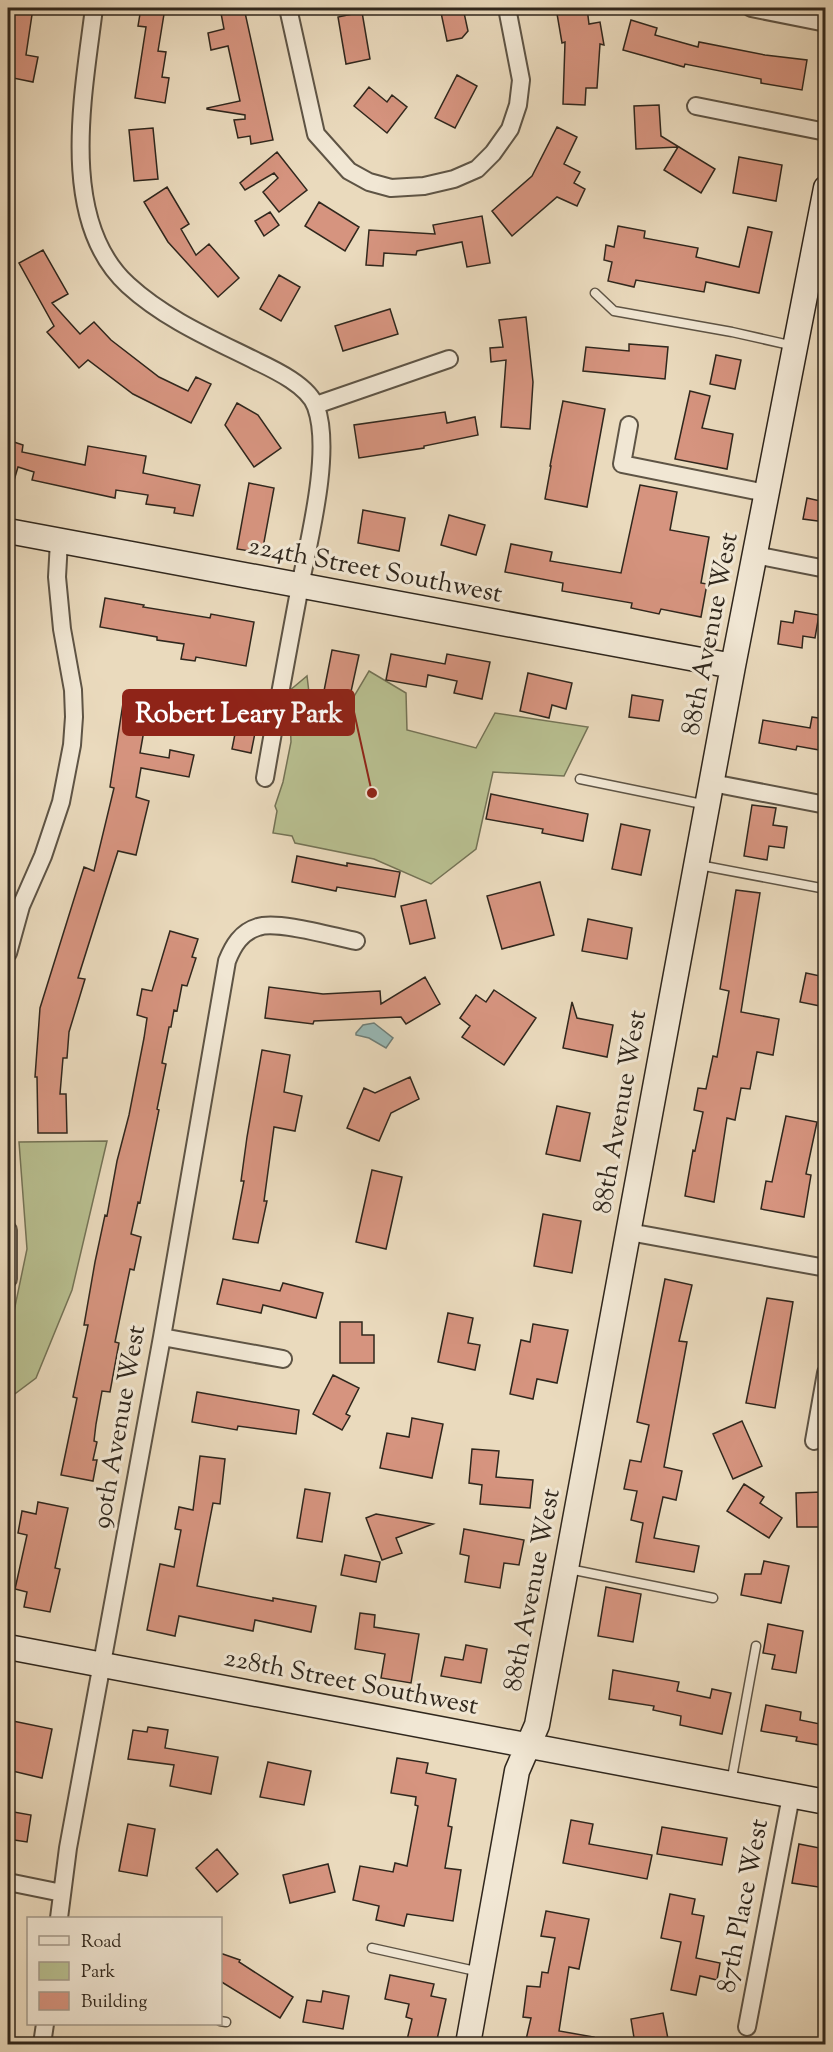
<svg xmlns="http://www.w3.org/2000/svg" width="833" height="2052" font-family="'Sorts Mill Goudy',serif">
<style>
.green{fill:#b8bf90;stroke:#747356;stroke-width:1.5}
.water{fill:#99bab7;stroke:#6f7f79;stroke-width:1.5}
.building{fill:#d6947f;stroke:#30271d;stroke-width:1.5}
.lines{fill:none;stroke-linecap:round;stroke-linejoin:round}
.lane-casing{stroke:#5e5445;stroke-width:11}
.street-casing{stroke:#5e5445;stroke-width:20}
.secondary-casing{stroke:#30271d;stroke-width:27}
.lane{stroke:#f1e7d4;stroke-width:8}
.street{stroke:#f1e7d4;stroke-width:16}
.secondary{stroke:#f1e7d4;stroke-width:24}
.labels{text-anchor:middle;dominant-baseline:central;stroke-width:6;stroke-linejoin:round;paint-order:stroke}
.street-label{font-size:26px;fill:#30271d;stroke:#f1e7d4}
.leader{fill:none;stroke:#8f2418;stroke-width:2}
.callout-dot{fill:#8f2418;stroke:#f1e7d4;stroke-width:2}
.callout{fill:#8f2418;stroke:#8f2418;stroke-width:2}
.callout-label{font-size:27px;text-anchor:middle;font-weight:bold;fill:#fff}
</style>
<rect width="100%" height="100%" fill="#eadabd"/>
<filter id="stains"><feTurbulence type="fractalNoise" baseFrequency=".00333" numOctaves="4"/><feColorMatrix values="0 0 0 0 .2 0 0 0 0 .09 0 0 0 0 .02 0 0 0 .5 -.17"/></filter>
<radialGradient id="worn" r=".72"><stop offset=".6" stop-color="#630" stop-opacity="0"/><stop offset="1" stop-color="#630" stop-opacity=".3"/></radialGradient>
<path class="green" d="M369,671L406,693L407,730L476,748L495,713L588,727L564,776L493,772L476,849L431,884L374,859L295,843L292,836L273,833L277,811L275,806L283,782L291,742L289,691L307,676L310,701L346,710Z
M107,1141L72,1290L36,1378L8,1399V1340L27,1249L19,1142Z"/>
<path class="water" d="M374,1023L393,1038L386,1048L369,1038L356,1035V1033L363,1025Z"/>
<path class="building" d="M8,8H33L26,55L38,57L33,82L8,77Z
M141,8H165L158,51L166,52L162,77L169,78L165,103L135,98L146,27L138,26Z
M220,8H244L273,140L251,144L250,136L238,138L234,120L245,119V115L207,109V108L240,101L228,46L211,50L208,33L224,29Z
M440,8H463L468,31L462,38L447,41Z
M556,8H587L589,24L600,22L604,45L600,44L597,88H586L585,105L563,104L565,42L562,43Z
M362,12L370,59L346,64L338,17Z
M631,20L657,28L655,35L698,47L699,42L765,55L807,60L802,90L761,83V79L685,64L684,67L623,50Z
M457,75L477,86L455,128L435,118Z
M369,87L387,102L392,95L407,107L387,133L354,106Z
M659,105L661,136L715,169L701,193L664,170L678,147L636,149L634,106Z
M557,127L577,137L564,164L580,172L574,183L585,189L577,206L557,197L512,236L492,211L532,176Z
M153,128L158,179L134,181L129,130Z
M277,152L307,190L279,212L263,192L278,178L274,173L245,190L240,183Z
M739,157L782,165L776,201L733,193Z
M167,187L189,224L181,229L196,255L209,244L239,278L218,297L168,242L144,202Z
M319,202L359,227L345,251L305,226Z
M270,212L279,225L264,236L255,221Z
M482,216L490,263L467,267L462,242L417,251L416,255L384,253L383,266L366,265L369,230L435,234L433,225Z
M618,226L645,231L644,238L698,248L696,257L739,267L748,227L772,232L759,293L706,282L704,292L636,280L634,287L608,281L612,262L604,260L606,245L614,247Z
M43,250L68,294L52,303L80,334L94,322L111,340L159,377L188,391L196,377L211,384L191,423L133,394L88,360L79,368L47,332L54,326L19,263Z
M279,275L300,287L281,321L260,309Z
M390,309L398,334L343,351L335,326Z
M526,317L533,382L530,429L501,427L506,360L491,362L490,348L503,347L499,320Z
M629,344L668,347L665,379L583,371L586,347L629,351Z
M716,355L741,360L735,389L710,384Z
M690,391L710,396L702,428L733,434L727,469L675,459Z
M563,401L605,409L587,507L545,499L551,466H550Z
M237,403L258,415L281,448L254,467L225,425Z
M445,412L447,423L475,417L478,435L424,446V448L359,458L354,425Z
M8,440L23,445L22,452L85,465L88,446L146,456L143,473L200,485L193,516L174,513L175,508L146,504L148,495L116,490L115,498L32,480L34,472L18,467L12,487L8,486Z
M249,483L274,488L262,553L237,549Z
M640,485L677,492L670,530L709,537L701,583L707,584L701,617L661,609L659,614L631,608L632,603L562,591L563,583L505,572L511,544L552,552L550,561L621,573Z
M807,498L825,502V522L803,519Z
M363,510L405,518L399,551L358,543Z
M449,515L485,525L476,555L441,545Z
M105,598L144,605L143,607L210,618L211,614L254,622L246,666L196,657L195,661L181,659L184,644L157,640V637L100,627Z
M795,611L819,615L815,638L803,636L802,648L778,644L781,621L793,623Z
M332,650L359,655L349,701L323,696Z
M391,654L445,664L447,654L490,662L482,699L454,693L457,681L428,675L426,687L386,680Z
M528,673L572,683L566,709L552,705L549,718L520,711Z
M632,695L663,700L659,721L629,717Z
M124,697L149,702L140,753L169,758L170,750L194,755L189,777L141,768L136,797L149,801L136,855L118,851L78,978L85,979L69,1032L67,1058H63L60,1094H66L67,1133H38L37,1077H35L40,1008L84,867L94,871L114,788L110,787Z
M239,714L258,718L251,753L232,749Z
M812,717L825,719V751L797,746L796,750L759,743L763,720L810,728Z
M491,794L588,814L583,841L542,833L543,829L486,819Z
M752,805L776,808L773,825L787,827L784,848L769,846L767,860L744,856Z
M621,824L650,830L641,875L612,869Z
M297,856L347,866V863L400,872L395,897L337,887L336,891L292,882Z
M540,882L554,935L502,949L487,896Z
M736,890L760,893L741,1012L779,1019L773,1055L757,1052L750,1089L741,1088L735,1120L727,1118L714,1202L685,1196L693,1150L695,1151L703,1112L694,1110L698,1088L706,1089L713,1056L717,1057L729,991L720,989Z
M426,900L435,938L410,944L401,906Z
M588,919L632,928L627,959L582,951Z
M170,931L198,939L192,957L196,958L187,986L182,985L177,1011L174,1010L171,1027H169L162,1063L166,1064L157,1109L159,1110L140,1203L138,1202L131,1234L141,1237L134,1270L130,1269L115,1342L119,1343L110,1392L102,1391L96,1424L94,1441L97,1442L93,1460H97L93,1481L61,1475L77,1398L73,1397L88,1325H84L95,1262L105,1215L107,1216L117,1161L129,1115L144,1038L147,1018L137,1015L142,989L152,991Z
M806,973L825,977V1007L800,1002Z
M425,977L440,1004L406,1024L401,1017L314,1021L313,1024L265,1018L269,987L323,994L380,991L381,1004Z
M494,990L536,1018L504,1065L462,1037L470,1026L460,1018L476,995L486,1002Z
M572,1002L577,1018L613,1025L607,1057L563,1048Z
M262,1050L290,1055L284,1092L302,1096L295,1131L274,1127L264,1201H267L258,1243L233,1239L244,1181H241L247,1137Z
M410,1077L419,1099L391,1113L379,1141L347,1128L364,1088L375,1093Z
M557,1106L590,1113L580,1161L546,1154Z
M786,1116L817,1122L806,1174L811,1175L804,1217L761,1209L766,1181L772,1182Z
M372,1170L402,1177L386,1249L356,1242Z
M543,1214L581,1221L572,1273L534,1266Z
M223,1279L280,1291L283,1283L323,1293L316,1318L263,1305L261,1313L217,1304Z
M665,1279L692,1285L679,1341L687,1342L664,1467L682,1471L676,1500L663,1497L654,1538L699,1546L694,1572L636,1562L643,1523L631,1520L637,1491L624,1489L630,1460L641,1462L649,1425L637,1422Z
M767,1298L793,1302L775,1408L746,1403Z
M448,1313L473,1318L468,1343L480,1345L475,1370L438,1362Z
M340,1322H362V1335H374V1363H340Z
M533,1324L568,1330L557,1383L537,1379L533,1399L510,1394L521,1340L530,1342Z
M333,1375L359,1388L346,1414L350,1416L342,1430L313,1414Z
M197,1392L299,1410L296,1434L238,1426L237,1430L192,1422Z
M412,1418L443,1424L432,1478L380,1468L387,1433L409,1437Z
M742,1421L762,1466L733,1479L713,1434Z
M472,1449L499,1451L496,1477L533,1480L530,1508L480,1504L482,1485L469,1483Z
M200,1456L225,1459L220,1504L213,1503L197,1586L273,1601V1598L316,1606L311,1632L255,1620L253,1631L179,1616L175,1636L147,1630L160,1564L174,1567L181,1530L175,1529L179,1507L193,1510Z
M744,1484L764,1497L760,1503L782,1518L769,1538L727,1511Z
M305,1489L330,1493L322,1542L297,1538Z
M822,1492V1504H825V1527H797L796,1493Z
M38,1502L68,1508L55,1568L60,1569L50,1612L24,1607L27,1592L15,1589L27,1535L18,1533L22,1511L36,1514Z
M376,1514L433,1524L396,1538L402,1553L382,1560L366,1518Z
M464,1529L524,1540L519,1565L504,1563L500,1588L465,1582L469,1556L460,1554Z
M345,1555L380,1562L376,1582L341,1575Z
M764,1561L789,1566L781,1603L741,1595L745,1574H761Z
M606,1587L641,1594L633,1642L598,1636Z
M360,1613L375,1615L374,1627L419,1634L411,1683L381,1678L385,1654L355,1649Z
M768,1624L803,1631L796,1673L772,1669L775,1655L763,1653Z
M466,1645L487,1649L481,1683L441,1676L445,1657L463,1660Z
M613,1670L679,1682L677,1691L710,1698L712,1689L731,1693L722,1734L680,1725L681,1716L653,1710L654,1706L609,1699Z
M766,1705L801,1712L800,1720L825,1725V1746L796,1741L797,1737L761,1731Z
M8,1720L52,1729L42,1778L8,1770Z
M148,1727L168,1730L165,1748L218,1757L211,1794L170,1786L174,1765L128,1759L133,1730L147,1732Z
M397,1758L428,1763L426,1773L456,1779L448,1826L452,1827L445,1868L461,1870L453,1921L407,1914L404,1926L376,1920L379,1906L353,1900L360,1866L393,1872L395,1863L407,1866L418,1806L415,1805L416,1797L391,1793Z
M268,1762L311,1771L304,1805L260,1797Z
M8,1811L31,1815L27,1842L8,1839Z
M571,1820L593,1824L589,1844L652,1855L647,1879L563,1863Z
M128,1824L155,1829L147,1876L119,1871Z
M662,1827L727,1838L722,1865L657,1854Z
M799,1844L825,1849V1888L792,1883Z
M217,1849L238,1874L217,1892L196,1868Z
M328,1864L335,1892L290,1903L283,1875Z
M670,1894L695,1899L692,1914L704,1916L696,1958L720,1963L717,1980L700,1976L696,1995L671,1990L681,1942L661,1938Z
M546,1911L589,1919L579,1969L569,1967L559,2031L594,2037L593,2044H525L531,2018L523,2017L527,1986L540,1987L542,1972L548,1973L555,1938L541,1936Z
M220,1953L240,1960L239,1962L293,1997L280,2018L220,1981Z
M390,1975L434,1984L431,1996L446,1999L436,2044H406L412,2019L406,2017L409,2004L385,1999Z
M323,1991L349,1996L343,2029L303,2022L307,2000L321,2002Z
M663,2013L669,2044H635L631,2019Z"/>
<g class="lines">
<defs>
<path id="lane" d="M595,293L614,311L732,332L794,346
M580,779L707,805
M699,865L826,889
M569,1569L713,1598
M731,1783L756,1646
M372,1948L480,1972
M220,2021L226,2022"/>
<path id="street" d="M94,8C84,91 57,220 128,285C165,319 212,339 256,361C275,370 309,386 316,407C332,451 309,540 300,586C288,650 276,714 265,778
M288,8L316,134L349,171L369,182L391,188L424,186L454,179L477,169L493,153L510,129L518,105L521,80L507,8
M751,8L826,23
M696,106L826,132
M316,405L449,359
M629,425L622,464L766,493
M755,555L826,569
M712,783L826,805
M8,953L21,906L43,856L61,802L72,745L74,717L73,690L62,629L57,577L59,541
M8,1230V1279
M629,1232L826,1268
M162,1337L283,1359
M814,1441L826,1373
M8,1882L62,1893
M59,1918L68,1848L162,1337L227,961C233,946 241,932 258,927C277,920 335,937 356,941
M747,2027L791,1796
M42,2044L45,2024"/>
<path id="secondary" d="M8,531L733,666
M8,1647L826,1802
M468,2044L517,1771L537,1725L733,666L826,188"/>
</defs>
<use href="#lane" class="lane-casing"/>
<use href="#street" class="street-casing"/>
<use href="#secondary" class="secondary-casing"/>
<use href="#lane" class="lane"/>
<use href="#street" class="street"/>
<use href="#secondary" class="secondary"/>
</g>
<g class="labels">
<g class="street-label">
<text transform="translate(375 571) rotate(11)">224th Street Southwest</text>
<text transform="translate(711 634) rotate(-79)">88th Avenue West</text>
<text transform="translate(621 1112) rotate(-80)">88th Avenue West</text>
<text transform="translate(120 1427) rotate(-80)">90th Avenue West</text>
<text transform="translate(533 1590) rotate(-79)">88th Avenue West</text>
<text transform="translate(351 1683) rotate(11)">228th Street Southwest</text>
<text transform="translate(744 1906) rotate(-79)">87th Place West</text>
</g>
</g>
<path class="leader" d="M372 793L354 712"/>
<circle class="callout-dot" cx="372" cy="793" r="6"/>
<rect class="callout" x="123" y="690" width="231" height="45" rx="6"/>
<g class="callout-label">
<text x="239" y="722">Robert Leary Park</text>
</g>
<rect width="833" height="2052" fill="none" stroke="#eadabd" stroke-width="30"/>
<rect x="9" y="9" width="815" height="2034" fill="none" stroke="#30271d" stroke-width="3"/>
<rect x="15" y="15" width="803" height="2022" fill="none" stroke="#30271d" stroke-width="1.5"/>
<rect x="27" y="1917" width="195" height="108" fill="#f1e7d4" stroke="#a49a8b" stroke-width="1.5"/>
<rect x="39" y="1936" width="30" height="9" fill="#f1e7d4" stroke="#a49a8b" stroke-width="1.5"/>
<text x="81" y="1947" font-size="18" fill="#30271d">Road</text>
<rect x="39" y="1962" width="30" height="18" fill="#b8bf90" stroke="#a49a8b" stroke-width="1.5"/>
<text x="81" y="1977" font-size="18" fill="#30271d">Park</text>
<rect x="39" y="1992" width="30" height="18" fill="#d6947f" stroke="#a49a8b" stroke-width="1.5"/>
<text x="81" y="2007" font-size="18" fill="#30271d">Building</text>
<rect width="100%" height="100%" filter="url(#stains)"/>
<rect width="100%" height="100%" fill="url(#worn)"/>
</svg>
